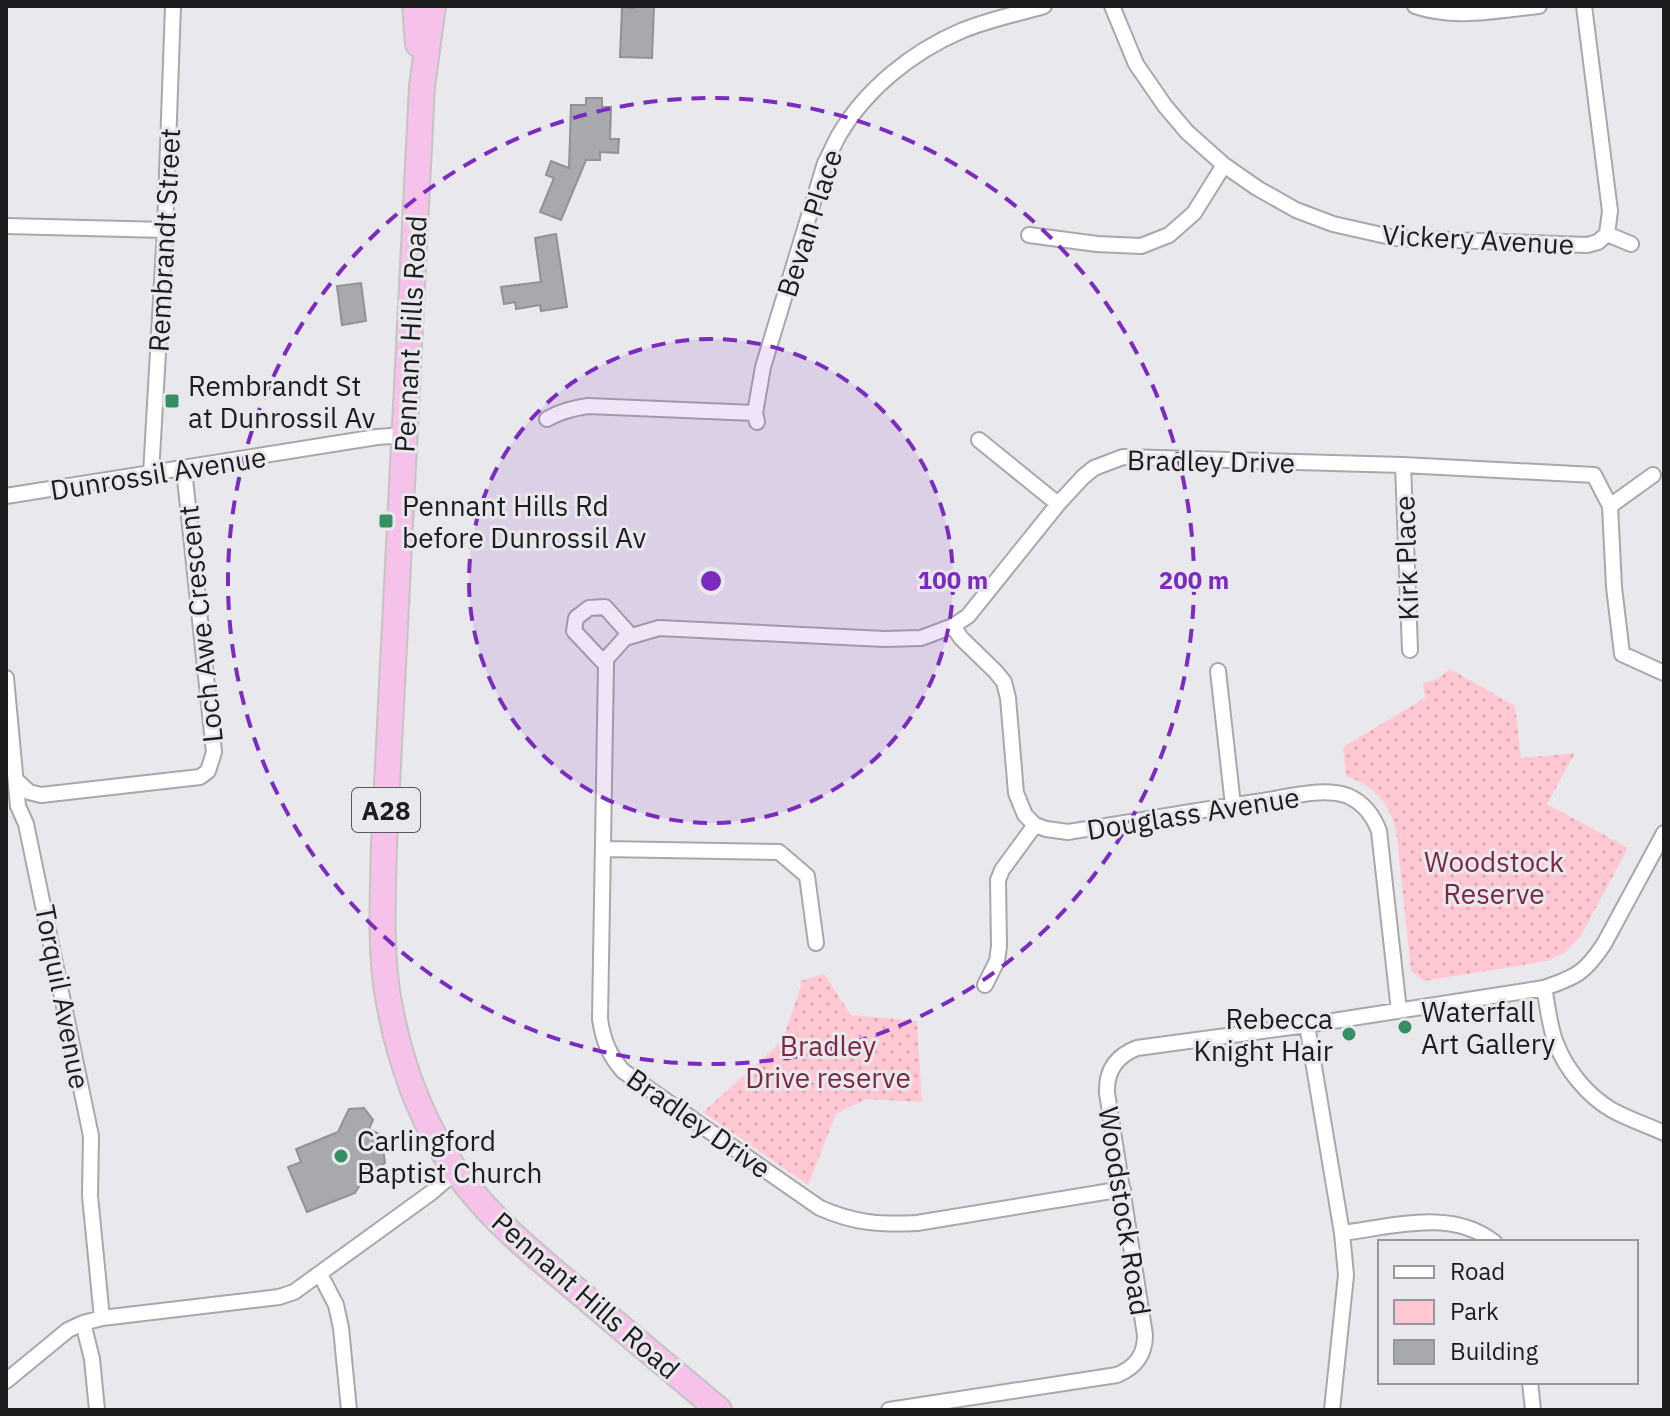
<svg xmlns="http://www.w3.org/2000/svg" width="1670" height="1416" font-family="'IBM Plex Sans',sans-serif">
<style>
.green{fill:url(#green-dots)}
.building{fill:#a8a9ad;stroke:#919296;stroke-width:2}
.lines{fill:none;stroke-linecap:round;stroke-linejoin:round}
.minor-casing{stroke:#a9a7ab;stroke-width:18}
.trunk-casing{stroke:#c4c4c4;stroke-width:28}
.minor{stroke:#fff;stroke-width:14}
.trunk{stroke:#f6c2ea;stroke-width:24}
.ring{fill:none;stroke:#7b2cbf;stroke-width:4;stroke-dasharray:14 10}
.poi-dot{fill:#368f63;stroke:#e9e8ec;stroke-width:3}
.labels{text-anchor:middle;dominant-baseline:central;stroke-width:6;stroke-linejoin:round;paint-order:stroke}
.shield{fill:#e9e8ec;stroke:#5a595c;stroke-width:2}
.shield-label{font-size:26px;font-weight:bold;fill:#1d1c1e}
.street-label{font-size:28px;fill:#1d1c1e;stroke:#e9e8ec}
.poi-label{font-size:28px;fill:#1d1c1e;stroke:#e9e8ec;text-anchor:start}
.park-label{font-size:28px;fill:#7d2843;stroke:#e9e8ec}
.centre{fill:#7b2cbf;stroke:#e9e8ec;stroke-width:4}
.ring-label{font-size:24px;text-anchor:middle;font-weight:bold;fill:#7b2cbf;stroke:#e9e8ec;stroke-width:6;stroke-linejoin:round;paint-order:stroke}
</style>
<defs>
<pattern id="green-dots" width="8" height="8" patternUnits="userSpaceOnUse" patternTransform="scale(2)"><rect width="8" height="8" fill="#ffc8d3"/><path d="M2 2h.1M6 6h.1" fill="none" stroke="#daabb5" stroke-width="1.8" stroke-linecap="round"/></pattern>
</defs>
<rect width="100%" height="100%" fill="#e9e8ec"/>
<path class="green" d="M1450,669L1515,706L1521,758L1575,753L1547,804L1628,848L1580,937L1566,952L1547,961L1424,981L1411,971L1397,838C1393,807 1376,786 1346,776L1343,747L1425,698L1423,683L1438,679Z
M824,974L851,1015L917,1021L922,1102L866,1099L836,1114L808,1185L703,1112L782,1041L801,986L800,981Z"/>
<path class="building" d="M634,6H654L652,58L620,57L622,7L634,8Z
M586,98H602V107H611L610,139H619L618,153L600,152V160H586L561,220L540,212L554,178L546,175L551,161L569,168L571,105H586Z
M556,234L567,307L541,311L540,305L516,309L515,302L504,304L501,287L541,282L535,238Z
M361,283L366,321L342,325L337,286Z
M364,1108L373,1120L369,1129L379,1134L375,1144L383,1148L385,1163L373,1171L369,1170L355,1193L307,1212L288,1167L301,1162L296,1149L338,1132L349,1109Z"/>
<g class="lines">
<defs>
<path id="minor" d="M1112,6L1136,64L1165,106L1187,132L1224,165L1257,188L1296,210L1333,224L1395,238L1587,245L1598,242L1607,234
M1415,6C1455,20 1498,10 1539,6
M1584,6L1610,211L1607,234L1631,244
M6,226L165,230
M1029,235L1097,244L1141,246L1169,235L1194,213L1224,165
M547,419C561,411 573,408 588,406L755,413
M757,422L755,413L763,367L825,163C830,154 834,144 839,135C866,89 912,52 961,31C987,20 1017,14 1044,6
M979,440L1058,504
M1403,465L1410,650
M151,474L165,230L173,6
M6,496L377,437L405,435
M1610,506L1653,475
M953,626L961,638L995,671L1004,682L1008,698L1016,793L1025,815L1035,825L1046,829L1068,832C1133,822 1198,810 1263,801C1289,797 1322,787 1348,796C1364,803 1373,815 1379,831L1399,1011
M606,665L574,631L576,618L589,608L605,607L631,636
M1218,671L1233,805
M6,678L18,806L26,824L91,1136L90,1196L102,1318
M17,781L29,792L41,795L200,777L208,771L214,752L184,469
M604,849L779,852L807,876L816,943
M985,985L997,961L999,946L998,880L1002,870L1035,825
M1544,988C1548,1006 1549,1026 1556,1043C1566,1070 1588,1096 1612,1110C1628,1119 1647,1125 1664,1133
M1307,1025L1342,1233L1346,1275L1332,1410
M1123,1189L917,1223C880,1225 854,1223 820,1208L623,1071C609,1055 603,1040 600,1019L606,665V659L625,638L659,628L884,639L921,638L953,626L968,616L1058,504L1083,477L1094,468L1123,457L1403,465L1594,475L1610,506L1614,587L1622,654L1664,673
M1342,1233C1392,1227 1451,1208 1494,1242
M320,1274L336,1305L341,1328L349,1410
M83,1323L92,1359L97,1410
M6,1381L68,1330L83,1323L102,1318L279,1297L294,1292L432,1192L456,1171
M1530,1382L1533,1410
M889,1410L1117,1375C1136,1367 1145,1355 1145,1335L1107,1093C1106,1071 1116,1056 1137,1048L1307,1025L1544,988C1576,977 1585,973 1604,944L1664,833"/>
<path id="trunk" d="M415,6L418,44
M433,6L422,86L384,845C383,893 380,943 387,991C396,1047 413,1101 442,1150C478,1210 532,1253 585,1297C629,1335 674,1372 719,1410"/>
</defs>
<use href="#minor" class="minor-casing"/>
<use href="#trunk" class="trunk-casing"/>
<use href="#minor" class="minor"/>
<use href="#trunk" class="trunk"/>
</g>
<circle cx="711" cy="581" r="242" fill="#7b2cbf" fill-opacity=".12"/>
<g class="ring">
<circle cx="711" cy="581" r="242"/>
<circle cx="711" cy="581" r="483"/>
</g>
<g class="poi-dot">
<rect x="164" y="393" width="16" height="16" rx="4"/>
<rect x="378" y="513" width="16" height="16" rx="4"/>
<circle cx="1405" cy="1027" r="8"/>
<circle cx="1349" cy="1034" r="8"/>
<circle cx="341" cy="1156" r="8"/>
</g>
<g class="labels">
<rect class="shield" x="352" y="788" width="68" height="44" rx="6"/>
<g class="shield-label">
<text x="386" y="810">A28</text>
</g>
<g class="street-label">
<text transform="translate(809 223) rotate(-72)">Bevan Place</text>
<text transform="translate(1478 239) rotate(3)">Vickery Avenue</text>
<text transform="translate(164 240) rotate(-87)">Rembrandt Street</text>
<text transform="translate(410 334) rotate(-87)">Pennant Hills Road</text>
<text transform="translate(1211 461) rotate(1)">Bradley Drive</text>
<text transform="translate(158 473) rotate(-9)">Dunrossil Avenue</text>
<text transform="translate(1406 558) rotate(-92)">Kirk Place</text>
<text transform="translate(200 624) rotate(-96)">Loch Awe Crescent</text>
<text transform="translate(1193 813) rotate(-9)">Douglass Avenue</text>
<text transform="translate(63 997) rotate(79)">Torquil Avenue</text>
<text transform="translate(699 1123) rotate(35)">Bradley Drive</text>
<text transform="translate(1125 1211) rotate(81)">Woodstock Road</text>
<text transform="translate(586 1295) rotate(41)">Pennant Hills Road</text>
</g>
<g class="poi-label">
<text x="188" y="385">Rembrandt St<tspan x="188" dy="32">at Dunrossil Av</tspan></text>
<text x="402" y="505">Pennant Hills Rd<tspan x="402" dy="32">before Dunrossil Av</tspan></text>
<text x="1421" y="1011">Waterfall<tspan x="1421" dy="32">Art Gallery</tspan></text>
<text x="1333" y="1018" text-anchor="end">Rebecca<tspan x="1333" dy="32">Knight Hair</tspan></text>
<text x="357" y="1140">Carlingford<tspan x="357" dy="32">Baptist Church</tspan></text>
</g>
<g class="park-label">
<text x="1494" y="861">Woodstock<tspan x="1494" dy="32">Reserve</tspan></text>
<text x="828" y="1045">Bradley<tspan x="828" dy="32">Drive reserve</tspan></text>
</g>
</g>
<circle cx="711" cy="581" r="12" class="centre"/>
<g class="ring-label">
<text x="953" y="589">100 m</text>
<text x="1194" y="589">200 m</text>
</g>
<rect width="1670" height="1416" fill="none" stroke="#1d1c1e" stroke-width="16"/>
<rect x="1378" y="1240" width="260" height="144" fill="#e9e8ec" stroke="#97969a" stroke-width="2"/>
<rect x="1394" y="1266" width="40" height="12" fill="#ffffff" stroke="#97969a" stroke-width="2"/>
<text x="1450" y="1280" font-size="24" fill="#1d1c1e">Road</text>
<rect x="1394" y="1300" width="40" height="24" fill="#ffc8d3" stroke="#97969a" stroke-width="2"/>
<text x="1450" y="1320" font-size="24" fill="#1d1c1e">Park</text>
<rect x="1394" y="1340" width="40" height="24" fill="#a8a9ad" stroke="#97969a" stroke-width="2"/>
<text x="1450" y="1360" font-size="24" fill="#1d1c1e">Building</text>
</svg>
